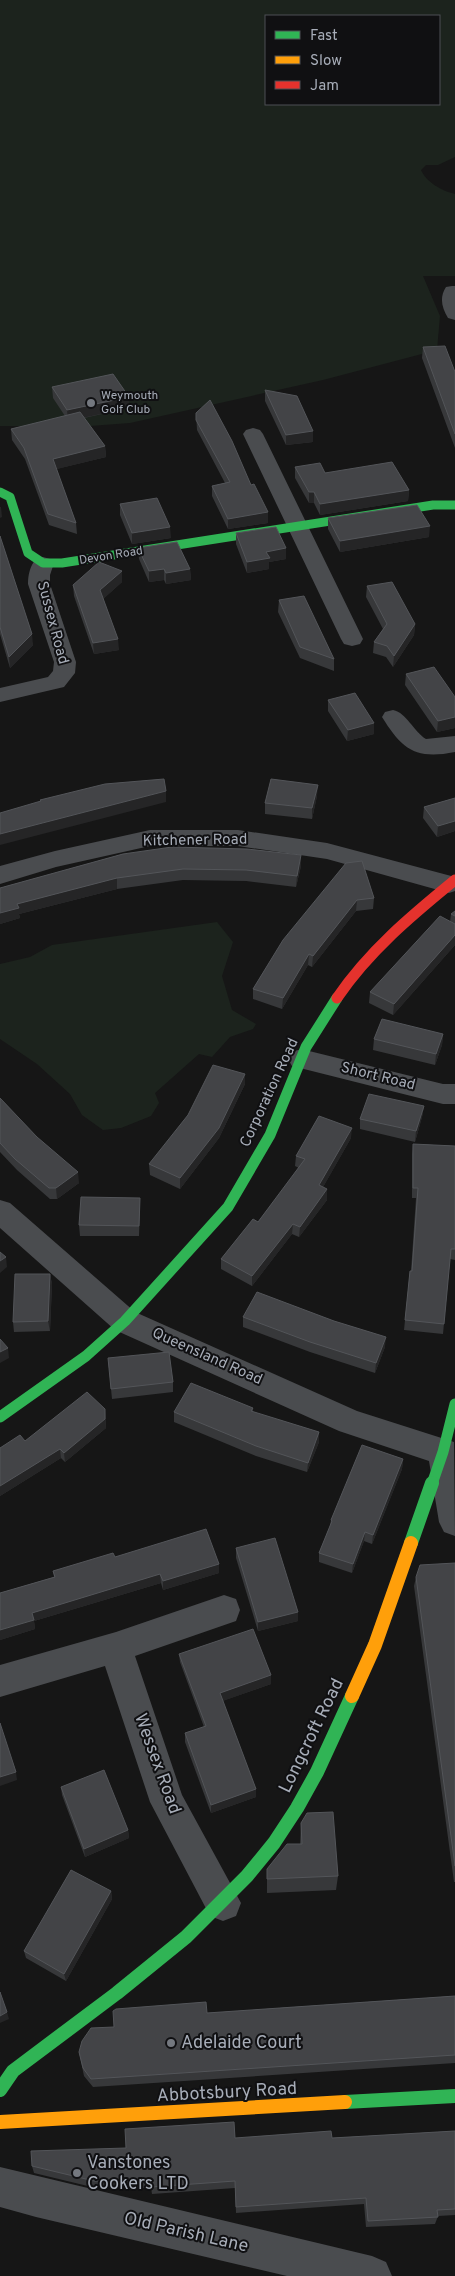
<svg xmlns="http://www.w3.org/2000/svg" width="455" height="2276" font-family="Overpass,sans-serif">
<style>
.green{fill:#1c231d;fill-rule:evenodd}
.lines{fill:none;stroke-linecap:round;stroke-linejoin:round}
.street{fill:#4a4c4f;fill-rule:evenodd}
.fast-far2{stroke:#30b455;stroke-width:9}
.fast-far1{stroke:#30b455;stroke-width:11}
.fast{stroke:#30b455;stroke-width:14}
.slow{stroke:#ff9f0a;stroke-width:14}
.jam{stroke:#e5322d;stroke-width:11}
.wall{fill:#37383a}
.shaded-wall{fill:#252526}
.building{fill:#434447;stroke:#535559}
.poi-dot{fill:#74787f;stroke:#101012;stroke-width:2}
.labels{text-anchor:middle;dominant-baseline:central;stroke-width:4;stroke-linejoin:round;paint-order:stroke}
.far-poi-label{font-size:12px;fill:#a7adb8;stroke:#101012;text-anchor:start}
.far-street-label{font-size:12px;fill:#a7adb8;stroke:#101012}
.street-label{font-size:15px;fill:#a7adb8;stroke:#101012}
.near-street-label{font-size:18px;fill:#a7adb8;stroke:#101012}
.near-poi-label{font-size:18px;fill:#a7adb8;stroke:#101012;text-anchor:start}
</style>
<rect width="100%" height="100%" fill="#161616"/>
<path class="green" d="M0,0H455V157L438,165H426L421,170C426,182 442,191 455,194V276H423L440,316L437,350L323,380L130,423L90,426H0ZM266,16H439V104H266Z
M217,922L233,942L222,976L232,1010L256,1024L253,1029L230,1037L212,1057L199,1054L155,1093L159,1103L151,1116L121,1128L103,1130L82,1115L70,1094L37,1064L0,1039V964L30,957L52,945Z"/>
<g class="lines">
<path class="street" d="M452,286H455V320L448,318C442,308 439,298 446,287Z
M253,428L260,430L263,434L363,639L360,644L352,646L344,644L341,639L243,434L246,430Z
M43,557L50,559L54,563L50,575V584L76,662L75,673L64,687L0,702V688L48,677L53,671L54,662L28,584C28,575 30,566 36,559Z
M393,710C407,713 413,731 426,739L455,736V752C415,760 402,749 382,717L385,712Z
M150,830H238L327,843L455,877V891L449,893L327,859L238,846H150L56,867L0,884V866L55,851Z
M301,1049L443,1084H455V1104H443L292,1066L288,1059L292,1052Z
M0,1200L10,1203L135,1312L357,1411L454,1442L455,1536L444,1532L439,1522L429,1461L339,1431L115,1330L0,1228Z
M224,1595L236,1599L240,1610L236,1621L135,1656L182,1795L241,1903L236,1916L223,1921L210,1916L150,1802L105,1666L0,1697V1665L116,1632Z
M0,2167L372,2256L386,2262L392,2276H287L36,2217L0,2207Z"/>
<path class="fast-far2" d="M0,492L10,497L28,553L43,563H62L433,505H455"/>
<path class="fast-far1" d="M0,1417L86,1356L125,1321L228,1207L270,1135L306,1047L337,998
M432,1484L443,1452L455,1404"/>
<path class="fast" d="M411,1543L432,1483
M0,2090L13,2071L117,1993L186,1937L247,1876L274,1843L297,1808L317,1772L352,1696
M345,2102L455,2096"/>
<path class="slow" d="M352,1696L375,1645L411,1543
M0,2122L345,2102"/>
<path class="jam" d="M337,998C369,951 411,916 455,880"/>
</g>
<path class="wall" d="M423,347L455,372V448L422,358Z
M52,387L129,408L84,418L105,446L106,457L56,469L76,523L77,534L49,525L25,459L12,440L11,429L65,416L53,398Z
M265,390L313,442L286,445L265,401Z
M196,413L251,485L268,512V523L228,529L212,496V486L225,483L197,430Z
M295,467L409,490L408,501L320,515L314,503H309L295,478Z
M120,504L171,538L132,544L120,515Z
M328,518L429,537L340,552L328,529Z
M236,533L286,548V559L269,562V569L247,573L236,544Z
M0,536L33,645L10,668L0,634Z
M138,548L190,569L191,580L166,584L164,580L149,582L139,559Z
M122,571V582L103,599L119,650L94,654L74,596L73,585Z
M367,586L415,624L414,635L393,667L386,657L373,653L374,642L383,629L366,597Z
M279,600L334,659V671L300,658L278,612Z
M406,674L455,697V728L437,732L405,685Z
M328,700L374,734L347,741L328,711Z
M317,796L312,819L265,814V803Z
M455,798V831L437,837L423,818L424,807Z
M123,854L301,866L296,887L246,881L183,880L117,889L19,914L20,918L0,924V888Z
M346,863L374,898L373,909L356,911L312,967L308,965L282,1009L253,999V989Z
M455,911V945L393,1015L369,1003L370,992L450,922L451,914Z
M443,1034L442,1045L435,1065L373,1050L374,1039Z
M245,1074V1084L219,1138L180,1189L150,1175L149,1164Z
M0,1098L79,1183L57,1199H50L17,1170L0,1152Z
M424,1106L422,1117L415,1142L360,1129V1119Z
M351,1138L323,1187L327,1200L299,1237L292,1234L252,1286L221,1269V1259L258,1222L299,1168L295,1166L296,1156Z
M413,1144L455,1146V1260L450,1259L443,1334L404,1330L410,1271H411L416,1198H412V1154Z
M140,1198V1208L139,1236H80L79,1225Z
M50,1274L52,1284L50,1331L14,1332L13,1322Z
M243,1317L385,1347L375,1373L310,1352L243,1327Z
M108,1358L173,1382V1392L112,1399Z
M253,1408V1412L319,1432V1442L307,1472L256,1456L174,1422V1412Z
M105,1409L106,1428L65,1462L61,1458L0,1496V1448L25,1441Z
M403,1459L402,1469L372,1544L364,1541L352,1573L319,1562V1553L330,1526L331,1520Z
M236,1548L298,1621L258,1631L236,1558Z
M115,1557L219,1564V1573L163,1590L161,1583L34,1621L35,1629L0,1640V1593L54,1577L53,1571Z
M455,1563V1882H454L414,1586L416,1577Z
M179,1654L271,1684L222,1701L256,1789V1797L211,1813L185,1742V1733L204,1727L180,1662Z
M61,1787L128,1830L129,1838L85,1857L62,1795Z
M301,1823L338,1876L336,1890L267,1893V1869L300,1844Z
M111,1891L112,1899L66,1981L26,1958L24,1951Z
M455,1996V2063L93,2087L84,2076L79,2052L114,2027L207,2013Z
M455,2131V2215L438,2216L435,2224L366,2227L364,2204L236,2213L235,2188L152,2194L151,2188H96L34,2173L32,2166L126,2148L235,2138H332Z"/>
<path class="shaded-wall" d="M129,397V408L68,421L67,410Z
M313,431V442L286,445V435Z
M105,446L106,457L53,470V459Z
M409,490L408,501L320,515V504Z
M309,492H314V503H309Z
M0,507H1L2,517L0,518Z
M268,512V523L228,529V519Z
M430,526L429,537L340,552V541Z
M170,527L171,538L132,544V533Z
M286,548V559L269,562V569L247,573V562L266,552Z
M164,569V580L149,582V571Z
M190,569L191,580L166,584V573Z
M122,571V582L101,601L100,590Z
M415,624L414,635L393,667L394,656Z
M32,634L33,645L10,668L9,657Z
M118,639L119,650L94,654L93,643Z
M455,717V728L437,732L438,721Z
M374,723V734L347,741L348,730Z
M318,785L317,796L312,819V808Z
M166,791V802L0,845V834Z
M455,821V831L437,837L438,826Z
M301,855V866L296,887L297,876Z
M117,878V889L19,914L20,918L0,924V913L17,904Z
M357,900L356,911L312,967L313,956Z
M455,935V945L393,1015L394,1004Z
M309,954L308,965L282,1009L283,998Z
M443,1034L442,1045L435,1065L436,1054Z
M245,1074V1084L219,1138L180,1189V1178Z
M424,1106L422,1117L415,1142L416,1131Z
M352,1128L351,1138L318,1196L319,1185Z
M78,1172L79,1183L57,1199L56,1188Z
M327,1189V1200L299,1237L300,1227Z
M293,1224L292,1234L252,1286V1276Z
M6,1257L7,1267L0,1273V1261Z
M50,1274L52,1284L50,1331L48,1321Z
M386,1337L385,1347L375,1373L376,1363Z
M8,1348L9,1358L0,1363V1352Z
M105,1409L106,1428L65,1462L64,1453Z
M319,1432V1442L307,1472L308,1463Z
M60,1449L61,1458L0,1496V1486Z
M403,1459L402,1469L372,1544L373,1535Z
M365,1532L364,1541L352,1573L353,1564Z
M219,1564V1573L163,1590V1581Z
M160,1574L161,1583L34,1621L35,1629L0,1640V1630L32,1613Z
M298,1612V1621L258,1631V1622Z
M271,1675V1684L220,1702V1693Z
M16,1772L17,1780L0,1786V1777Z
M256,1789V1797L211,1813V1805Z
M128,1830L129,1838L85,1857L84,1849Z
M111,1891L112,1899L66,1981L64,1974Z
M7,2012L9,2019L0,2023V2016Z"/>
<path class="building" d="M445,346L455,372V434L423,347Z
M113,374L129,397L67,410L52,387Z
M265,390L297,396L313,431L286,435Z
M210,400L232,441L251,485L254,484L268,512L228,519L212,486L230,482L196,420V413Z
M80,412L105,446L53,459L76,523L48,514L24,448L11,429Z
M392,462L409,490L320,504L314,492H309L295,467L320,463L325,473Z
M157,498L170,527L132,533L120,504Z
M417,505L430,526L340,541L328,518Z
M276,527L286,548L266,552L270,558L247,562L236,533Z
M0,536L32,634L9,657L0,627Z
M177,542L190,569L166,573L164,569L149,571L138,548Z
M99,562L122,571L100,590L118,639L93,643L73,585Z
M392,582L415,624L394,656L387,646L374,642L387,624L367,586Z
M304,596L334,659L300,647L279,600Z
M434,667L455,697V717L438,721L406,674Z
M355,693L374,723L348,730L328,700Z
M164,779L166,791L0,834V813L41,801L40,800L105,784Z
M271,779L318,785L312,808L265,803Z
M455,798V821L438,826L424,807Z
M172,847L247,849L301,855L297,876L246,870L183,869L117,878L17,904L19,908L0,913V888L123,854Z
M362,861L374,898L357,900L313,956L309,954L283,998L253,989L283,940L346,863Z
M455,911V916L451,914Z
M440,916L455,924V935L394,1004L370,992Z
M382,1019L443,1034L436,1054L374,1039Z
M213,1065L245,1074L219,1128L180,1178L149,1164L188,1115Z
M369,1094L424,1106L416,1131L360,1119Z
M0,1098L37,1137L78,1172L56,1188H49L15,1159L0,1143Z
M319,1116L352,1128L319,1185L327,1189L300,1227L293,1224L252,1276L221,1259L253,1219L258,1222L305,1159L296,1156Z
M413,1144L455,1146V1249H451L444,1324L405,1320L410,1271H412L418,1188H413Z
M81,1197L140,1198L139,1226L79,1225Z
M0,1252L6,1257L0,1261Z
M15,1274H50L48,1321L13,1322Z
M257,1292L334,1321L386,1337L376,1363L310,1342L243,1317Z
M0,1339L8,1348L0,1352Z
M169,1352L173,1382L111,1389L108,1358Z
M191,1383L253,1408L251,1411L319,1432L308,1463L256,1446L174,1412Z
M87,1392L105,1409V1419L64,1453L60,1449L0,1486V1448L20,1435L25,1441Z
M362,1445L403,1459L373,1535L365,1532L353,1564L319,1553L332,1521L331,1520Z
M206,1529L219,1564L163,1581L160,1574L32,1613L34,1620L0,1630V1593L55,1577L53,1571L113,1553L115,1557Z
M275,1538L298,1612L258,1622L236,1548Z
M455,1563V1866L416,1577L420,1565Z
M253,1629L271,1675L220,1693L256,1789L211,1805L185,1733L206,1726L179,1654Z
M0,1723L16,1772L0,1777Z
M104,1770L128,1830L84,1849L61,1787Z
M333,1812L338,1876L267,1879V1869L287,1844H302L301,1823L307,1813Z
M71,1870L111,1891L64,1974L24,1951Z
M0,1992L7,2012L0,2016Z
M455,1996V2055L91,2079L83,2068L79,2052L82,2041L91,2028L114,2027L113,2011L116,2009L206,2002L207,2013Z
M234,2122L235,2138L331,2131L332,2138L455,2131V2209L437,2210L438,2217L368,2221L366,2198L236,2207L235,2181L151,2187V2181H94L32,2166L31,2151L126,2148L125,2129Z"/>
<g class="poi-dot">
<circle cx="91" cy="403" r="5"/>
<circle cx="171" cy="2043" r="5"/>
<circle cx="77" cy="2173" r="5"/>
</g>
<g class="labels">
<g class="far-poi-label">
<text x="101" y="396">Weymouth<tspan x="101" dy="14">Golf Club</tspan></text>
</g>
<g class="far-street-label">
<text transform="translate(111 556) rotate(-9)">Devon Road</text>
</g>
<g class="street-label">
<text transform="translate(52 623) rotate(75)">Sussex Road</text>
<text transform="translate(195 841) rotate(-1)">Kitchener Road</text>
<text transform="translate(378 1077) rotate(14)">Short Road</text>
<text transform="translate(270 1093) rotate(-65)">Corporation Road</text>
<text transform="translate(207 1357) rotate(24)">Queensland Road</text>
</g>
<g class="near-street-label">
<text transform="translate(312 1736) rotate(-64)">Longcroft Road</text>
<text transform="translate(157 1764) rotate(70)">Wessex Road</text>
<text transform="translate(227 2093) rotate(-3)">Abbotsbury Road</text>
<text transform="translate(186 2233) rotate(13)">Old Parish Lane</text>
</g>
<g class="near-poi-label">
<text x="181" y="2043">Adelaide Court</text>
<text x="87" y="2163">Vanstones<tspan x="87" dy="21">Cookers LTD</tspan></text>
</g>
</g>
<rect x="265" y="15" width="175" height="90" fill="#101012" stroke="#4c4f54"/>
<rect x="275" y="31" width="25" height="8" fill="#30b455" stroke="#4c4f54"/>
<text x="310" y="40" font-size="15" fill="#a7adb8">Fast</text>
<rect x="275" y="56" width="25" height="8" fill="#ff9f0a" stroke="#4c4f54"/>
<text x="310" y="65" font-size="15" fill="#a7adb8">Slow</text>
<rect x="275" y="81" width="25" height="8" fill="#e5322d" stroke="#4c4f54"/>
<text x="310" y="90" font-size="15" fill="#a7adb8">Jam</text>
</svg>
